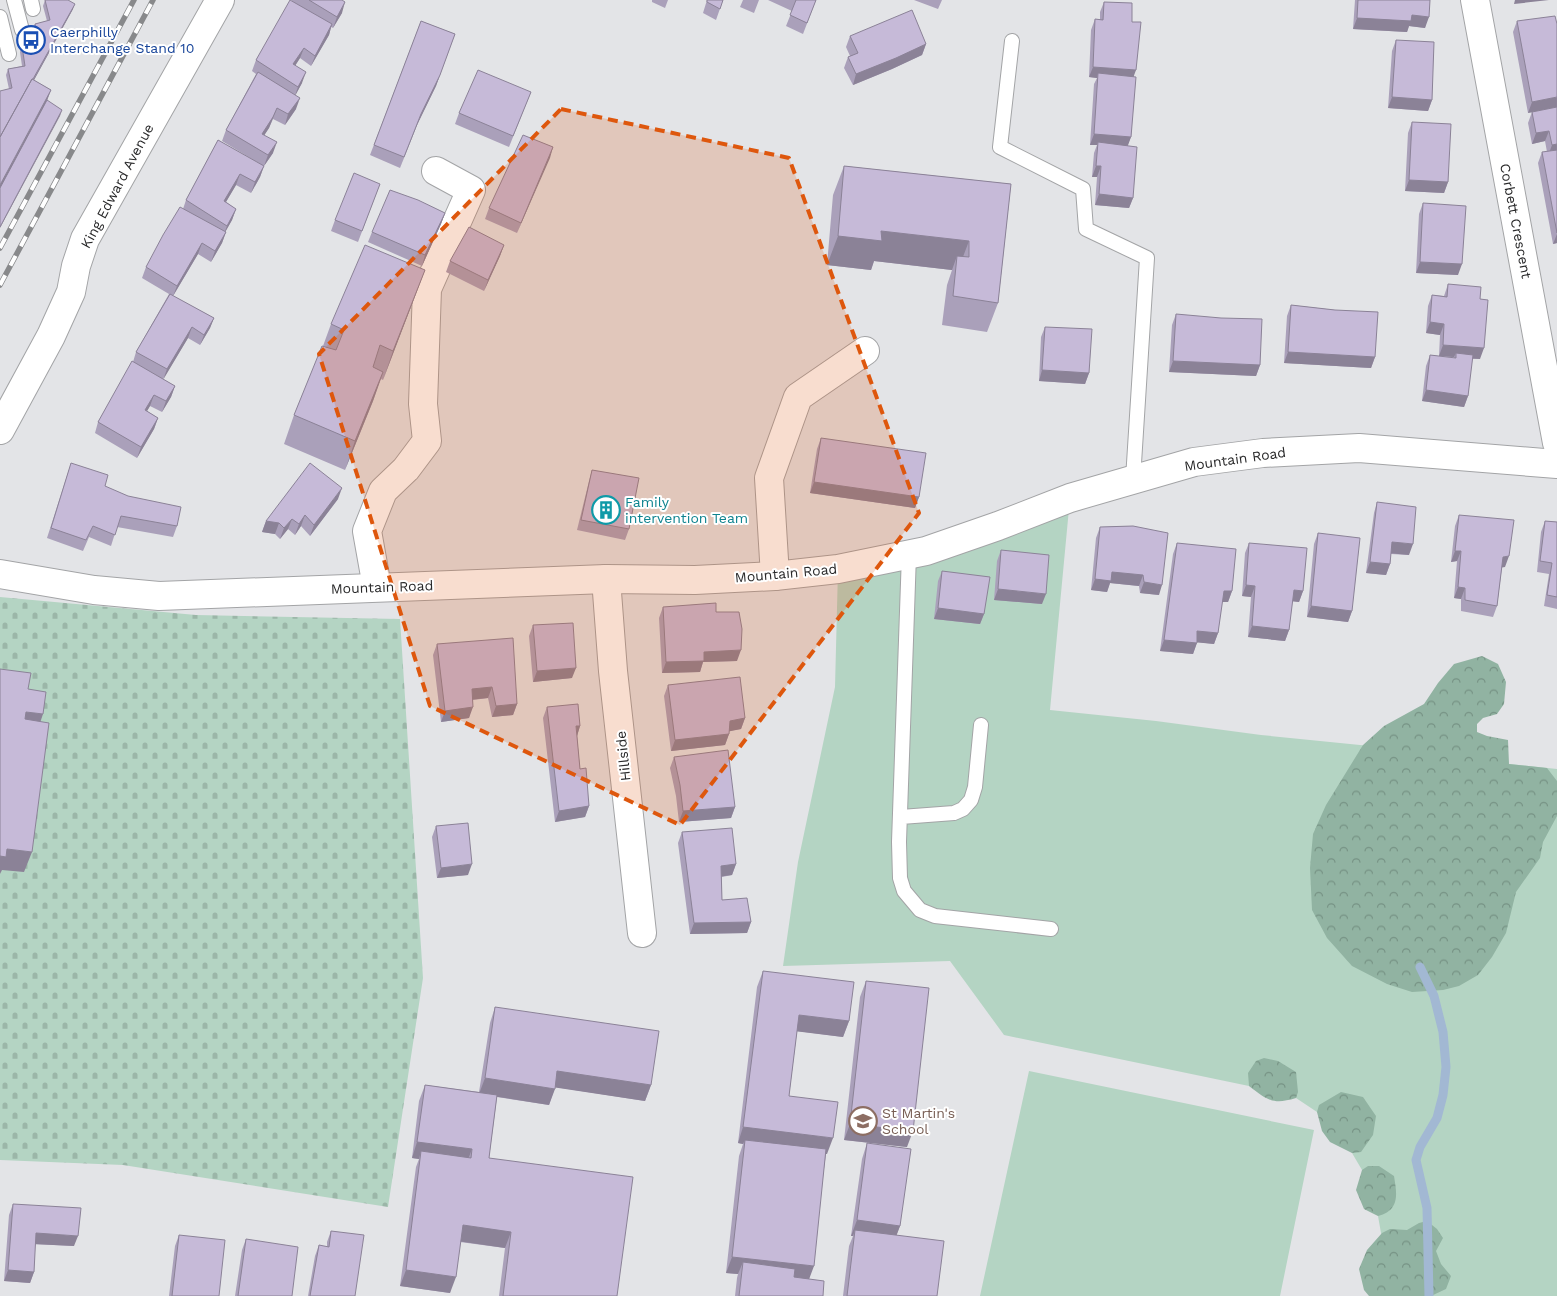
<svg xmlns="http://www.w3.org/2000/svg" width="1557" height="1296" font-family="'Work Sans',sans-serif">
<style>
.green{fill:#b4d4c3}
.forest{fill:url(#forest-crowns)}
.cemetery{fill:url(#cemetery-stones)}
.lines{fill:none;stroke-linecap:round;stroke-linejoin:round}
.stream{stroke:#a2b8d3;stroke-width:9}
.lane-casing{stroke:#a3a4a6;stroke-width:16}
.street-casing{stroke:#a3a4a6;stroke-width:30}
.secondary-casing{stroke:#a3a4a6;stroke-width:30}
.lane{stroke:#fff;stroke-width:14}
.street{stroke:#fff;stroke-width:28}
.secondary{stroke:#fff;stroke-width:28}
.rail-casing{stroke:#88898b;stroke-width:5.5}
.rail{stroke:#fff;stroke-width:4;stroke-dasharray:11;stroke-linecap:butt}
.wall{fill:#aaa0ba}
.shaded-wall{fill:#8b8297}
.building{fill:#c6bad8;stroke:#8b8297}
.marked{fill:#de570d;fill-opacity:0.2;stroke:#de570d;stroke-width:4;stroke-dasharray:10 6;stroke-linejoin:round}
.labels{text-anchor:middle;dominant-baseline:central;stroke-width:4;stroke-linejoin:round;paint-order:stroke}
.transit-label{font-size:14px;fill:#164399;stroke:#fff;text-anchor:start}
.street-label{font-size:14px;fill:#282829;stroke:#fff}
.culture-label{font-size:14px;fill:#0d838f;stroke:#fff;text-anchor:start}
.education-label{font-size:14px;fill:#785e54;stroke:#fff;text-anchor:start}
</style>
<defs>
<pattern id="forest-crowns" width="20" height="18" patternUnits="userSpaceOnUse" patternTransform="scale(1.25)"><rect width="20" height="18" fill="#91b3a2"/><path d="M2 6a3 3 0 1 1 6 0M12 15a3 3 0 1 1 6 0" fill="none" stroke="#769284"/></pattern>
<pattern id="cemetery-stones" width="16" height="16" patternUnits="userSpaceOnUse" patternTransform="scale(1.25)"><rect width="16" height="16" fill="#b4d4c3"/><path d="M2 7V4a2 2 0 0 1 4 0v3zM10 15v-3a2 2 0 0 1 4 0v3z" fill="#9bb6a8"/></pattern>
</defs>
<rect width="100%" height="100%" fill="#e3e4e7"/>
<path class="green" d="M1070,498L1050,710L1156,721L1261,735L1430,752L1509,764L1557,769V1296H1399L1389,1254L1381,1233L1378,1216L1362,1170L1352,1153L1334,1130L1317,1112L1296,1098L1249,1086L1004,1035L950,961L783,966L798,862L835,687L838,569Z
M1029,1071L1314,1130L1280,1296H980Z"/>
<path class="forest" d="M1482,656L1498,664L1506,682L1504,704L1497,714L1483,718L1477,724V732L1487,736L1508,740L1509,764L1547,768L1557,781V816L1543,842L1540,858L1516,892L1506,933L1492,957L1478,975L1459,986L1443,990L1412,992L1387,984L1352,966L1327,938L1312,910L1310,868L1313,834L1326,805L1363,745L1384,726L1424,704L1438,683L1454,664Z
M1264,1058L1278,1061L1296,1072L1298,1092L1296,1098C1273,1105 1267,1100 1249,1086L1248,1073L1256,1061Z
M1341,1092L1363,1097L1376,1116L1373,1135L1361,1152L1352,1153L1330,1142L1322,1131L1317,1112L1319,1105Z
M1368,1166H1379L1394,1176C1397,1194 1400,1210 1378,1216L1364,1209L1356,1190L1362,1170Z
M1427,1221L1437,1229L1443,1238L1436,1251L1441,1264L1451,1276L1446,1289L1431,1296H1369L1364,1290L1359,1269L1367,1250L1382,1233L1390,1229L1407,1230L1419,1223Z"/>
<path class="cemetery" d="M0,597L196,615L400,619L423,978L388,1207L123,1165L0,1160Z"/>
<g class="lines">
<path class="stream" d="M1420,967L1434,996L1443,1032L1446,1067L1443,1095L1437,1118L1420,1147L1416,1160L1427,1208L1429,1296"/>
<defs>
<path id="lane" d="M14,0L22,30
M31,0L33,9
M0,17L9,54
M1012,41L1000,147L1083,189L1086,229L1147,258L1133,479
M909,554L899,842L900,878L904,891L920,910L935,916L1051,929
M901,817L954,813L963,809L971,800L975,787L981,725"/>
<path id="street" d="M1475,0L1557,443
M0,430L51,336L71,292L76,266L85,239L220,0
M775,576L769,478L798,397L865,351
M606,579L613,671L642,933
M377,587L367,531L383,491L406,469L427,441L423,404L427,289L471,190L436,171"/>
<path id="secondary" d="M0,574L94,590L159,596L606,579L695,580L775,576L838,569L926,551L998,526L1070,498L1194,462L1263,453L1359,448L1557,464"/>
</defs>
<use href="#lane" class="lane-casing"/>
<use href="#street" class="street-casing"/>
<use href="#secondary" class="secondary-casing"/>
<use href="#lane" class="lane"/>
<use href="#street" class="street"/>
<use href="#secondary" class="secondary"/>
<defs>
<path id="rail" d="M0,248L134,0
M0,285L153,0"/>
</defs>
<use href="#rail" class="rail-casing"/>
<use href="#rail" class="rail"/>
</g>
<path class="wall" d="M45,0L73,9L34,80L51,90L47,100L60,116L9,89L6,75L8,69L22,66L20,52L22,46L35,43L33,29L35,24L47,21L43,6Z
M292,0H342V13L333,28L331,27L329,35L311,66L300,58L295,66L302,83L295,95L296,109L285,125L273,119L269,128L264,135L273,153L264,166L260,177L251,193L236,185L226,202L236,209L232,220L225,232H226L222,243L211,262L198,254L173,296L214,318L210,328L200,345L188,338L163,379L175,386L171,397L162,412L150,406L147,411L158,418L154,429L137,458L95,433L98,422L133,362L136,352L169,294L142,278L146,267L183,209L186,200L218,140L262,165L222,141L226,130L256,74L252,71L256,60Z
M652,0H668L665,8L652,2Z
M707,0H723L716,20L703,13Z
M743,0H759L754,13L740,7Z
M768,0H816L803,34L786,26L792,11Z
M914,0H942L938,9Z
M1355,0H1430L1425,28L1409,26L1407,32L1353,29Z
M1104,2L1132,22L1134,76L1131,137L1127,146L1133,198L1129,208L1095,205L1097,177H1092L1094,153L1097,145H1090L1094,84L1097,78L1089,77L1091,30L1095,19H1100V12Z
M421,21L455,34L436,86L417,125L400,168L370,155Z
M1517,21L1557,107V243L1553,244L1538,163L1542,152H1547L1545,141L1532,144L1528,123L1532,112L1528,113L1513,32Z
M850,36L926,44L922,55L892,69L853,85L844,68L848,57L850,56L846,47Z
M1396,40L1432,100L1428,111L1388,108L1392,51Z
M531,92L509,147L455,124L459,113Z
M1412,122L1448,182L1444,193L1405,191L1408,133Z
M553,147L517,233L485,219L489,208Z
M844,166L1011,184L998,303L987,332L942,325L947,285L952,270L874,261L871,270L827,265L833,195Z
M380,184L358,242L331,231L335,220Z
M1423,203L1458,275L1416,273L1419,214Z
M445,213L441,224L422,266L368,242L372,232Z
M504,245L500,256L484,291L446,272L450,261Z
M425,270L383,380L381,379L373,401L345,470L284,444L294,415L323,346L331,324Z
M1448,284L1480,299V359H1472L1468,396L1464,407L1422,401L1426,366L1430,355L1454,358V357L1439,356L1440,335L1426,333L1428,306L1432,295L1444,296Z
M1291,305L1335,310L1375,357L1371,368L1284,363L1287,316Z
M1176,314L1260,365L1256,376L1169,372L1172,325Z
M1045,327L1089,373L1085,384L1039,381L1041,337Z
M821,438L919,497L915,508L810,493L817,449Z
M71,463L105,486L177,526L173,537L117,527L111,546L89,537L83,551L47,538Z
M592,470L629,529L625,540L577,530L589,481Z
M338,499L310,536L301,526L295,535L288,529L280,539L275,534L262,532L266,521Z
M1377,502L1409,555L1391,554L1390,564L1386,575L1366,573L1374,513Z
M1459,515L1505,567H1502L1497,606L1493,617L1461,611V599L1454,598L1457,561L1451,562L1455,526Z
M1545,521L1557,522V609L1544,606L1549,574L1537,572L1541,532Z
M1133,526L1159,595L1140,593L1139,586L1110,583L1107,592L1091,590L1096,538L1100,527Z
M1318,533L1352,611L1348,622L1307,617L1314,544Z
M1177,543L1232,591L1228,602H1222L1218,633L1214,644L1197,642L1193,654L1160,651L1173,554Z
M1249,543L1303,591L1299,602L1292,601L1289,630L1285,641L1248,637L1251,597L1242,596L1245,553Z
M1001,550L1042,604L994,600L997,561Z
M942,571L984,614L980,624L934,619L938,581Z
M663,607L716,612L737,661L703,662L700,672L662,673L659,618Z
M533,625L572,678L533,682L529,636Z
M437,644L517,704L513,715L492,717L488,698L473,700L469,718L441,722L433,655Z
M668,685L745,718L741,729L729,731V734L725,745L671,751L664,696Z
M547,707L580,726L577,736L580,769L589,806L585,817L555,822L543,718Z
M674,757L735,807L731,818L679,822L676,796L670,768Z
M436,826L468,875L437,878L432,837Z
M682,832L736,864L732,875L722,877V900L751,922L747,933L690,934L678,843Z
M763,971L849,1021L843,1037L797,1031L789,1096L827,1154H826L809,1279L823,1296H735L737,1278L738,1274L726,1273L739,1156L743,1144L738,1143L757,987Z
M866,981L907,1147L844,1140L860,997Z
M495,1007L651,1085L645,1101L555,1087L549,1105L497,1097L489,1158L617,1296H499L505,1248L460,1242L450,1293L400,1286L416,1167L419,1159L412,1158L419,1101L425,1085L479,1092L490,1023Z
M867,1143L900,1226L896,1236L937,1296H843L849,1246L853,1236H851L862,1159Z
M13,1204L74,1246L35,1244L34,1272L30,1283L4,1281L9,1215Z
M331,1231L355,1296H308L315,1256L319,1245L327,1247V1242Z
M179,1235L219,1296H169L175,1246Z
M246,1239L292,1296H235L242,1250Z"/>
<path class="shaded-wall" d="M1515,0H1549L1514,4Z
M345,2L342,13L333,28L337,17Z
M75,4L73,9L0,142V140Z
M1412,15L1429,17L1425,28L1409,26L1407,32L1353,29L1357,18Z
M332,24L329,35L311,66L315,56Z
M926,44L922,55L892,69L853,85L856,74Z
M304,48L300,58L289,75L293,64Z
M1093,67L1136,70L1132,81L1098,73L1097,78L1089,77Z
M306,72L302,83L294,98L298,87Z
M440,75L436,86L417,125L400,168L421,114Z
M51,90L45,106L0,190V185Z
M1392,97L1432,100L1428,111L1388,108Z
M1557,97V107L1528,113L1532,102Z
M300,98L296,109L285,125L288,114Z
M277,108L269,128L258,145L262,134Z
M62,110L60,116L0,228V227Z
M1549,131L1545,141L1532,144L1536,133Z
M1094,134L1131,137L1127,148L1098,142L1097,145H1090Z
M277,142L273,153L264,166L268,155Z
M1557,144V154L1548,156L1552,145Z
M553,147L550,158L517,233L521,223Z
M264,166L260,177L251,193L255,182Z
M1096,166H1101L1097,177H1092Z
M240,174L236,185L220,212L224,201Z
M1409,180L1448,182L1444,193L1405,191Z
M1099,194L1133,198L1129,208L1095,205Z
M236,209L232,220L223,236L227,226Z
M445,213L441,224L422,266L425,255Z
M881,231L969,241L958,270L957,256L952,270L874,261L871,270L827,265L838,236Z
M226,232L222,243L211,262L215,251Z
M1557,234V243L1553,244Z
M202,243L198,254L173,296L177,286Z
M504,245L500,256L484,291L488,280Z
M1420,262L1462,264L1458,275L1416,273Z
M425,270L414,299L383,380L393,351Z
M214,318L210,328L200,345L204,335Z
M1430,322L1444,324L1440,335L1426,333Z
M192,327L188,338L163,380L167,369Z
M1443,345L1484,348L1480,359L1456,357V353L1454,357L1439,356Z
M1288,352L1375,357L1371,368L1284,363Z
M1173,361L1260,365L1256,376L1169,372Z
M1042,370L1089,373L1085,384L1039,381Z
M383,372L373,401L345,470L355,441Z
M175,386L171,397L162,412L166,401Z
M1426,390L1468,396L1464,407L1422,401Z
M154,395L150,406L141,421L145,410Z
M158,418L154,429L137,458L141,447Z
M814,482L919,497L915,508L810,493Z
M342,488L338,499L310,536L314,525Z
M305,515L301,526L295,535L299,524Z
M292,519L288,529L280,539L284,528Z
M266,521L279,523L275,534L262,532Z
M1392,542L1413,544L1409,555L1388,553Z
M1455,551H1461L1457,561L1451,562Z
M1509,556L1505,567L1499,568L1503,557Z
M1370,562L1390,564L1386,575L1366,573Z
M1112,572L1143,575L1139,586L1110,583L1107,592L1091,590L1095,579Z
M1144,582L1162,585L1159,595L1140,593Z
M1246,585L1255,586L1251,597L1242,596Z
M1458,587L1465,588L1461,599L1454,598Z
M998,589L1046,594L1042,604L994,600Z
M1294,590L1303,591L1299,602L1290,601Z
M1224,591H1232L1228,602H1220Z
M1311,606L1352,611L1348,622L1307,617Z
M938,608L984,614L980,624L934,619Z
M1252,626L1289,630L1285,641L1248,637Z
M1197,631L1218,633L1214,644L1193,642Z
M1164,640L1197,643L1193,654L1160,651Z
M741,650L737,661L703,662L700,672L662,673L666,662L704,652Z
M576,668L572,678L533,682L537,671Z
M492,687L488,698L468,700L472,689Z
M517,704L513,715L492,717L496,706Z
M473,707L469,718L441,722L445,711Z
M26,712L43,714L36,735L18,732Z
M745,718L741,729L726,732L730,721Z
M576,726H580L577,736Z
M729,734L725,745L671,751L675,740Z
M589,806L585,817L555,822L559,811Z
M735,807L731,818L679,822L683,811Z
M7,849L32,852L24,872L2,870L0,874V856Z
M472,864L468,875L437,878L441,868Z
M736,864L732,875L717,877L721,866Z
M751,922L747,933L690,934L694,923Z
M799,1015L849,1021L843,1037L794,1031Z
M557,1071L651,1085L645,1101L552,1087Z
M485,1078L555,1089L549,1105L479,1094Z
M850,1124L913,1131L907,1147L844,1140Z
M743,1127L833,1138L827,1154L744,1144L745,1140L743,1144L738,1143Z
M417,1142L472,1149L466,1165L421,1151L419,1159L412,1158Z
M857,1220L900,1226L894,1242L855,1230L853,1236H851Z
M463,1225L511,1232L505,1248L457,1241Z
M36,1233L78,1236L74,1246L32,1244Z
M732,1257L814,1266L808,1282L743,1262L738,1274L726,1273Z
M8,1270L34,1272L30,1283L4,1281Z
M406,1270L456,1277L450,1293L400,1286Z"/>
<path class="building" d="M45,0H68L75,4L33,79H32L0,137V91L12,88L8,69L25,66L22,46L38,43L35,24L50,20Z
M290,0L332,24L315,56L304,48L293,64L306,72L298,87L256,60Z
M309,0H342L345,2L337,17Z
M707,0H723L720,9L707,2Z
M796,0H816L807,23L790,15Z
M1358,0H1430L1429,17L1412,15L1411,21L1357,18Z
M1104,2L1132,3V22H1141L1136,70L1093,67L1095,19L1103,20Z
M912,10L926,44L896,58L856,74L848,57L858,53L850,36Z
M1555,16L1557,24V97L1532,102L1517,21Z
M421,21L455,34L440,75L421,114L404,157L374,145Z
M1396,40L1434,42L1432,100L1392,97Z
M478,70L531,92L513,136L459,113Z
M258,72L300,98L288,114L277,108L273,117L262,134L277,142L268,155L226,130Z
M1098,73L1136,77L1131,137L1094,134Z
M32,79L51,90L0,185V137Z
M47,100L62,110L0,227V188Z
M1557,107V144L1552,145L1549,131L1536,133L1532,112Z
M1412,122L1451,124L1448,182L1409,180Z
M523,135L553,147L521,223L489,208Z
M218,140L264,166L255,182L240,174L224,201L236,209L227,226L186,200Z
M1098,142L1137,147L1133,198L1099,194L1101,166H1096Z
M1557,150V233L1542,152Z
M844,166L1011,184L998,303L953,296L957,256L969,257V241L881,231L882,241L838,236Z
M354,173L380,184L362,231L335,220Z
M390,190L418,200L445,213L425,255L372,232Z
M1423,203L1466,206L1462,264L1420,262Z
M180,207L226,232L215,251L202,243L177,286L146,267L163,235Z
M469,227L504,245L488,280L450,261Z
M365,245L425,270L393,351L380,345L373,367L383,372L355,441L294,415L322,346L336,350L344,330L331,324Z
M1448,284L1481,287L1480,299L1488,300L1484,348L1443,345L1444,324L1430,322L1432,295L1447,297Z
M170,294L214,318L204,335L192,327L167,369L136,352Z
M1291,305L1335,310L1378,312L1375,357L1288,352Z
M1176,314L1221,318L1262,319L1260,365L1173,361Z
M1045,327L1092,329L1089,373L1042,370Z
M1456,353L1473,355L1468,396L1426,390L1430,355L1456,358Z
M132,361L175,386L166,401L154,395L145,410L158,418L141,447L98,422Z
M821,438L926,453L919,497L814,482Z
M71,463L108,475L105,486L128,496L181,507L177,526L121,516L115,535L93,526L86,540L51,528Z
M310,463L342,488L314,525L305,515L299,524L292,519L284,528L279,523L266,521Z
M592,470L639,478L629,529L581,520Z
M1377,502L1416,507L1413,544L1392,542L1390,564L1370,562Z
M1459,515L1514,520L1509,556L1503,557L1497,606L1465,600V588L1458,587L1461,551H1455Z
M1545,521L1557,522V597L1547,595L1552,563L1540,561Z
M1133,526L1168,533L1162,585L1144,582L1143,575L1112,572L1111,581L1095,579L1100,527Z
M1318,533L1360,538L1352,611L1311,606Z
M1177,543L1236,549L1232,591H1224L1218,633L1197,631V643L1164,640Z
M1249,543L1307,548L1303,591L1294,590L1289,630L1252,626L1255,586L1246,585Z
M1001,550L1049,555L1046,594L998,589Z
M942,571L990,577L984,614L938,608Z
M716,603V612H739L742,629L741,650L704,652V661L666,662L663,607Z
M573,623L576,668L537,671L533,625Z
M513,638L517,704L496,706L492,687L472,689L473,707L445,711L437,644Z
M0,669L31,673L28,689L46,692L43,714L26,712L25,719L49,723L32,852L7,849L6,857L0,856Z
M740,677L745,718L730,721L729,734L675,740L668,685Z
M578,704L580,726H576L580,769L586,768L589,806L559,811L547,707Z
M728,750L735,807L683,811L680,785L674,757Z
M468,823L472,864L441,868L436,826Z
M732,828L736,864L721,866L722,900L747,898L751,922L694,923L682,832Z
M763,971L854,982L849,1021L799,1015L789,1096L838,1102L833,1138L743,1127Z
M866,981L929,988L913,1131L850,1124Z
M495,1007L659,1031L651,1085L557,1071L555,1089L485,1078Z
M425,1085L497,1095L489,1158L633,1177L617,1296H503L511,1232L463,1225L456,1277L406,1270L421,1151L471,1158L472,1149L417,1142Z
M745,1140L826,1149L814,1266L732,1257Z
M867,1143L911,1149L900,1226L857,1220Z
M13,1204L81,1208L78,1236L36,1233L34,1272L8,1270Z
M855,1230L944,1241L937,1296H847Z
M331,1231L364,1235L355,1296H310L319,1245L329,1247Z
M179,1235L225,1240L219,1296H172Z
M246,1239L298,1247L292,1296H238Z
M743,1262L795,1269L794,1277L824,1281L823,1296H739Z"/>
<path class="marked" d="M561,109L789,158L919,513L680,825L430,706L319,354Z"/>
<defs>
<symbol id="bus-ring" viewBox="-11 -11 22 22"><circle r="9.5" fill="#fff" stroke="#1a4fb4" stroke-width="1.5"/><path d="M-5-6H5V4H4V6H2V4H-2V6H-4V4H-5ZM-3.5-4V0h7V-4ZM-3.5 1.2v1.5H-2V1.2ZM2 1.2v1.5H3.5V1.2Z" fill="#1a4fb4"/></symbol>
<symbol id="building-ring" viewBox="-11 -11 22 22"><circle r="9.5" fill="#fff" stroke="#0f9aa8" stroke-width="1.5"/><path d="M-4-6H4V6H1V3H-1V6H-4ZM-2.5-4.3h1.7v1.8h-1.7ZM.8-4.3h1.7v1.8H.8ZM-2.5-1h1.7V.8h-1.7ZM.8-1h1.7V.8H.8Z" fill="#0f9aa8"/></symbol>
<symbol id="school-ring" viewBox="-11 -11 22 22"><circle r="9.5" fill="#fff" stroke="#8d6e63" stroke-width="1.5"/><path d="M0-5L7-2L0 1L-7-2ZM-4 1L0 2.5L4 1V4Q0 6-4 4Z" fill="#8d6e63"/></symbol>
</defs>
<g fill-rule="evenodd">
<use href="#bus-ring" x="15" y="24" width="32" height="32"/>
<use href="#building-ring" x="590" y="494" width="32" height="32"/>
<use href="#school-ring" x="847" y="1105" width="32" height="32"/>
</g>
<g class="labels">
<g class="transit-label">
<text x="50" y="32">Caerphilly<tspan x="50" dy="16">Interchange Stand 10</tspan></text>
</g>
<g class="street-label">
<text transform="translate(117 186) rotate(-62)">King Edward Avenue</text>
<text transform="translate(1516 221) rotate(79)">Corbett Crescent</text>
<text transform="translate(1235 459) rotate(-8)">Mountain Road</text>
<text transform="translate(786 573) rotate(-5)">Mountain Road</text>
<text transform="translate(382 587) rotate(-2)">Mountain Road</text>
<text transform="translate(623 756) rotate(-96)">Hillside</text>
</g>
<g class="culture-label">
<text x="625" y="502">Family<tspan x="625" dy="16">intervention Team</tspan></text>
</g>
<g class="education-label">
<text x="882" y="1113">St Martin's<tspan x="882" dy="16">School</tspan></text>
</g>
</g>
</svg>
